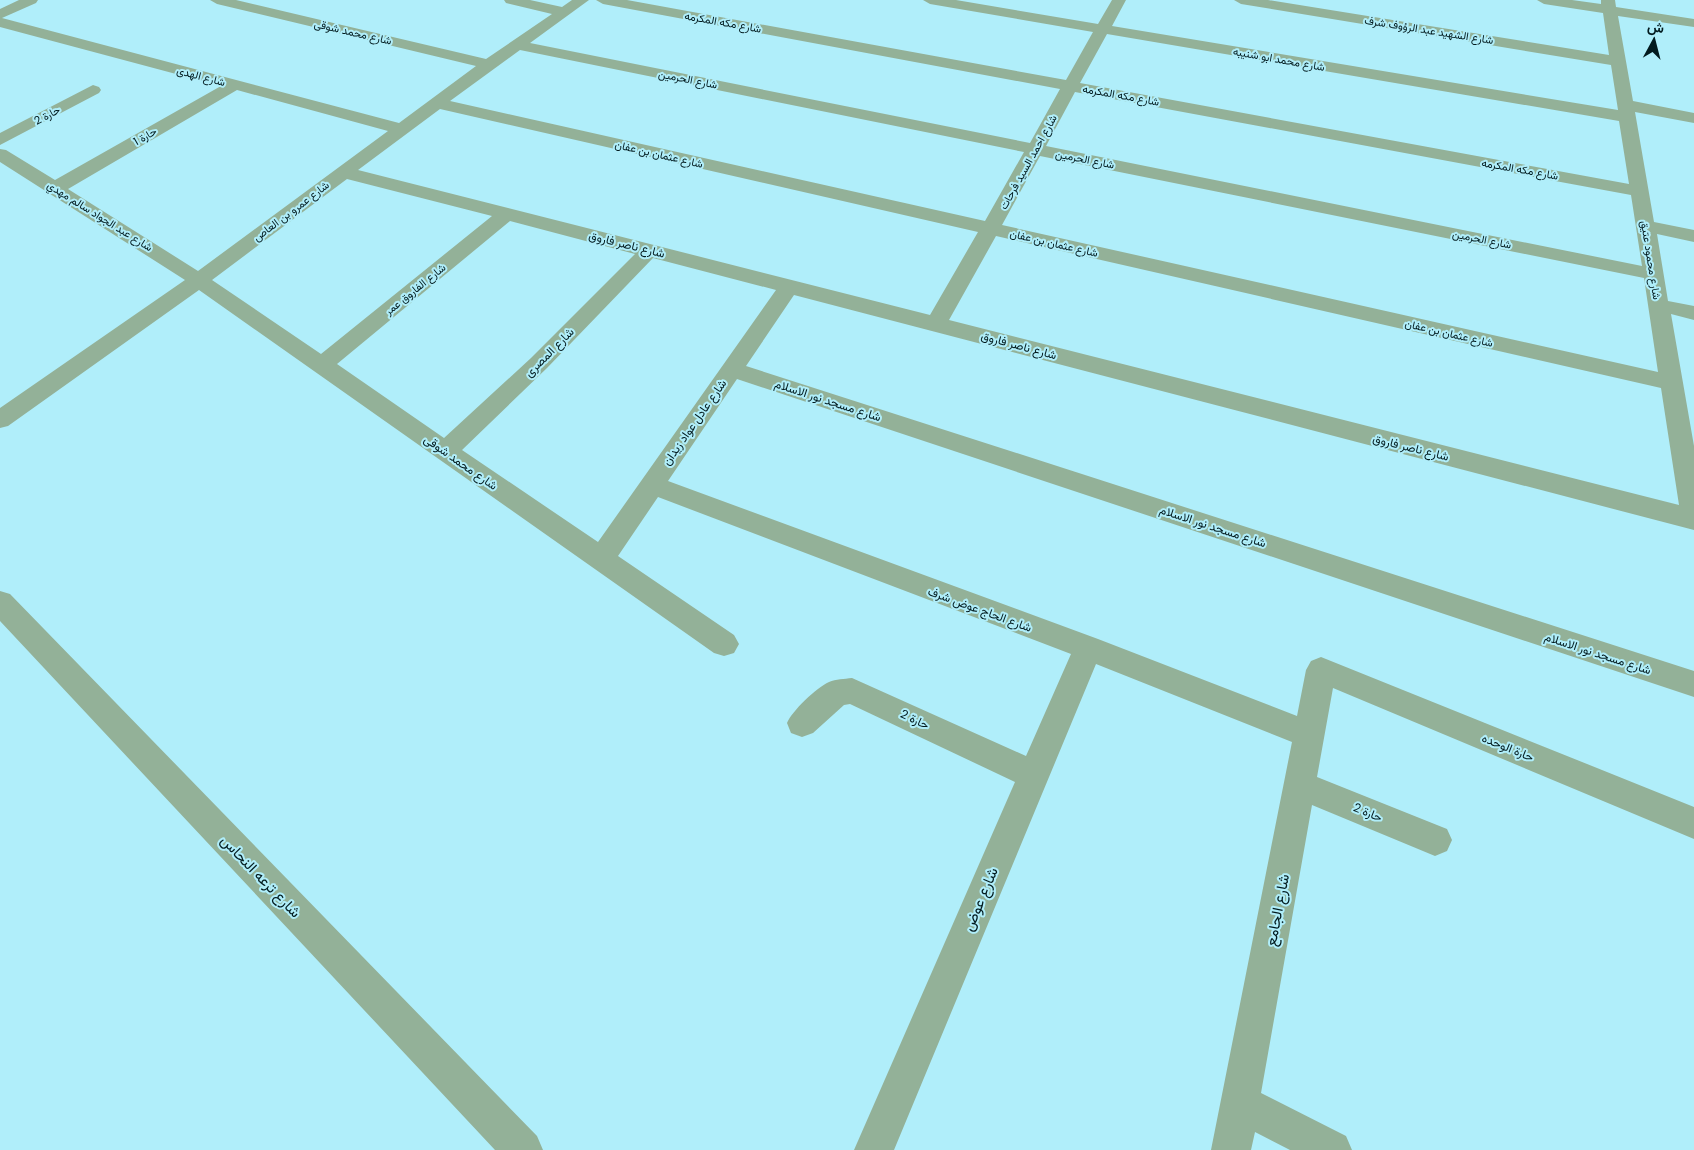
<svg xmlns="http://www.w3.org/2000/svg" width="1694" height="1150" font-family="Poppins,Vazirmatn,sans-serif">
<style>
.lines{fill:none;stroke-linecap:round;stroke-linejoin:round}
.minor{fill:#93b198;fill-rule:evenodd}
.labels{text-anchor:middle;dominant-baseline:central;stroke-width:4;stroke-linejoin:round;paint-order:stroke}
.far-street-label{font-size:11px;fill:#021a1e;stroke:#b0eefa}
.street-label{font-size:12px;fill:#021a1e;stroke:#b0eefa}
.near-street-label{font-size:15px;fill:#021a1e;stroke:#b0eefa}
</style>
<rect width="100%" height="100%" fill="#b0eefa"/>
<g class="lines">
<path class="minor" d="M19,0H38L36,3L2,18L399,123L476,66L217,4L210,0H236L486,59L552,14L506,3L504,0H530L562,7L572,0H589L530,43L1030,143L1060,89L603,4L596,0H627L1066,80L1093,32L930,4L923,0H956L1098,24L1112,0H1126L1112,26L1618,110L1611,65L1241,4L1234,0H1268L1609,55L1603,13L1544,4L1537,0H1572L1601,4V0H1615L1616,7L1694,19V27L1618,16L1633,101L1694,113V123L1635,112L1654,222L1694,230V242L1657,234L1668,301L1694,306V320L1671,314L1694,446V530L794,295L746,366L1694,671V697L737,379L668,481L1098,639L1297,716L1306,670L1311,661L1321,657L1694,807V839L1333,688L1317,777L1447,829L1452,840L1447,851L1435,856L1312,805L1261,1093L1346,1136L1352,1150H1290L1255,1132L1251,1150H1211L1292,742L1096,664L894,1150H854L1015,782L850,704L844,705L813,733L802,737L791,733L787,723C792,711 816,688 829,682C836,679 844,679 852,678L1026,756L1071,654L658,497L618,556L734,635L739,644L734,653L724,656L714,653L199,290L8,426L0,428V408L185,280L0,162V149L6,150L55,180L221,86L0,27V9ZM1107,34L1619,121L1629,184L1080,83ZM520,50L1024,152L985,221L450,101ZM237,90L388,131L198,271L68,189ZM1075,92L1631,195L1642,266L1046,146ZM440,109L978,232L930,315L358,170ZM1040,156L1644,278L1658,372L1002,225ZM347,179L492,216L321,354L212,280ZM510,221L635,254L531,358L444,438L337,364ZM996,236L1661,388L1679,505L949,320ZM653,258L776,290L598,542L462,450L547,368Z
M93,85L99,87L101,90L99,93L0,145V133Z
M0,591L10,594L537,1136L543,1150H495L0,621Z"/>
</g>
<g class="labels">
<g class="far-street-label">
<text transform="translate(723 22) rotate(10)">شارع مكه المكرمه</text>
<text transform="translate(1429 30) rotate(9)">شارع الشهيد عبد الرؤوف شرف</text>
<text transform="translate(353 32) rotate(13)">شارع محمد شوقى</text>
<text transform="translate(1279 59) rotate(10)">شارع محمد ابو شنيبه</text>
<text transform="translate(201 76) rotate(15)">شارع الهدى</text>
<text transform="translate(688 79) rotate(11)">شارع الحرمين</text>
<text transform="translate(1121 95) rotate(10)">شارع مكه المكرمه</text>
<text transform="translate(47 115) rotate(-28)">حارة 2</text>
<text transform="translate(145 136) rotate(-30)">حارة 1</text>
<text transform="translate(659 154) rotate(13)">شارع عثمان بن عفان</text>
<text transform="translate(1085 159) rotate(11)">شارع الحرمين</text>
<text transform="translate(1028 162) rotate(-61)">شارع احمد السيد فرحات</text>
<text transform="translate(1520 169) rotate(10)">شارع مكه المكرمه</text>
<text transform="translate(291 211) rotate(-37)">شارع عمرو بن العاص</text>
<text transform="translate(100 216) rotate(32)">شارع عبد الجواد سالم مهدي</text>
<text transform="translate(1482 239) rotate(11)">شارع الحرمين</text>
<text transform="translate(1054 243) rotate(13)">شارع عثمان بن عفان</text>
<text transform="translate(1651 260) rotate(81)">شارع محمود عتيق</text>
<text transform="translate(415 289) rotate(-39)">شارع الفاروق عمر</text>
<text transform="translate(1449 333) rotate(13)">شارع عثمان بن عفان</text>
</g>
<g class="street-label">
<text transform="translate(627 244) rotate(14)">شارع ناصر فاروق</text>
<text transform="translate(1019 345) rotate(15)">شارع ناصر فاروق</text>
<text transform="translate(549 352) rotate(-45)">شارع المصرى</text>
<text transform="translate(828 400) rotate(18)">شارع مسجد نور الاسلام</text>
<text transform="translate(694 422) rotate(-55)">شارع عادل عواد زيدان</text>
<text transform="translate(1411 447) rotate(14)">شارع ناصر فاروق</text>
<text transform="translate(461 462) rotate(35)">شارع محمد شوقى</text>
<text transform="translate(1213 526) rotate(18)">شارع مسجد نور الاسلام</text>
<text transform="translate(980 609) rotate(20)">شارع الحاج عوض شرف</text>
<text transform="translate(1598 653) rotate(18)">شارع مسجد نور الاسلام</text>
<text transform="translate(915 719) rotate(25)">حارة 2</text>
<text transform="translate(1508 747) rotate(22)">حارة الوحده</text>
<text transform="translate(1368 812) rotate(22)">حارة 2</text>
</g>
<g class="near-street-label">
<text transform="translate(261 876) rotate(46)">شارع ترعه النحاس</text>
<text transform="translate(980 899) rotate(-67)">شارع عوض</text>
<text transform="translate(1277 910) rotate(-79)">شارع الجامع</text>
</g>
</g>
<g transform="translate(1654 40) rotate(7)" stroke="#b0eefa" stroke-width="4" paint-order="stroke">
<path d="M0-4L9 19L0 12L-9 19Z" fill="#021a1e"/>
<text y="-8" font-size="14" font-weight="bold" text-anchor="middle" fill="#021a1e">ش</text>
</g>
</svg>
